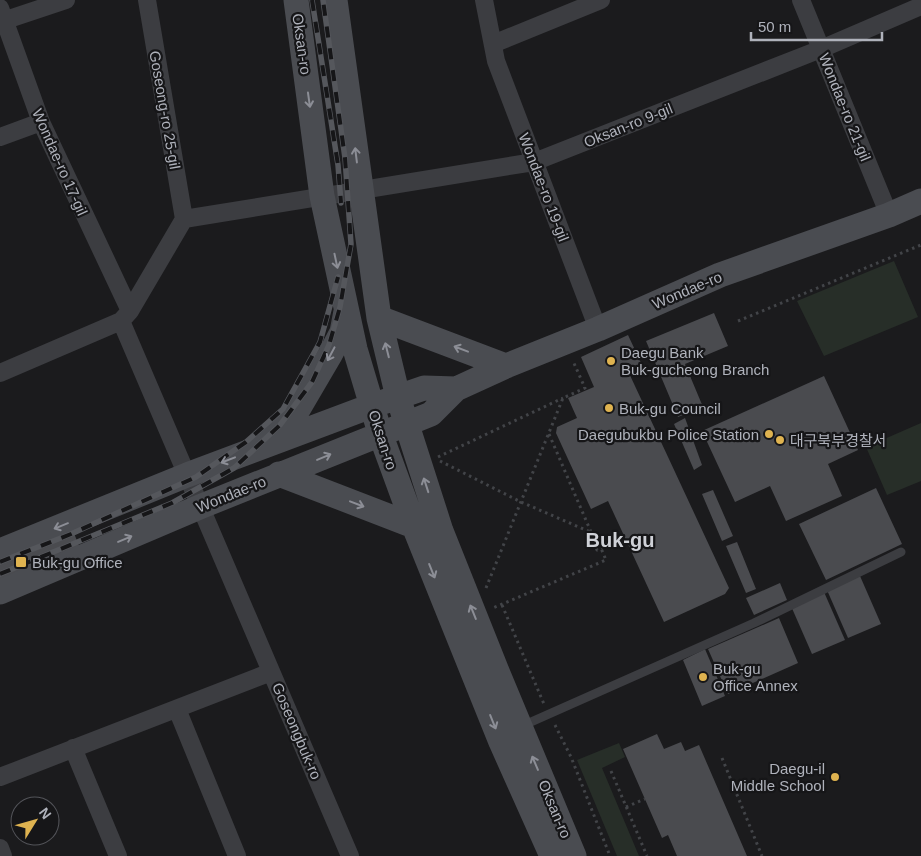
<svg xmlns="http://www.w3.org/2000/svg" width="921" height="856" font-family="Helvetica,'Noto Sans KR',sans-serif">
<style>
.green{fill:#272e28}
.building{fill:#4a4b4f}
.lines{fill:none;stroke-linecap:round;stroke-linejoin:round}
.path{stroke:#424448;stroke-width:3;stroke-dasharray:2.5 4;stroke-linecap:butt}
.lane{stroke:#3c3d41;stroke-width:9}
.street{stroke:#3c3d41;stroke-width:18}
.secondary{stroke:#4a4c51;stroke-width:25}
.rail-casing{stroke:#55575c;stroke-width:5.5}
.rail{stroke:#161618;stroke-width:4;stroke-dasharray:11;stroke-linecap:butt}
.oneway{stroke:#8c8e96}
.poi-dot{fill:#dfb350;stroke:#161618;stroke-width:2}
.labels{text-anchor:middle;dominant-baseline:central;stroke-width:4.5;stroke-linejoin:round;paint-order:stroke}
.street-label{font-size:15px;fill:#afb2bb;stroke:#161618}
.poi-label{font-size:15px;fill:#afb2bb;stroke:#161618;text-anchor:start}
.district-label{font-size:20px;font-weight:bold;fill:#cfd1d7;stroke:#161618}
</style>
<rect width="100%" height="100%" fill="#1b1b1d"/>
<path class="green" d="M894,261L918,317L824,356L797,301Z
M921,423V481L887,495L866,447Z
M619,743L625,757L602,768L639,856H617L577,760Z"/>
<path class="building" d="M714,313L728,346L685,364L703,407L678,417L646,341Z
M628,335L642,365L628,371L729,588L725,594L664,622L608,501L591,509L556,433L557,427L577,418L568,398L594,387L581,357Z
M824,376L858,450L828,464L842,496L786,521L770,486L735,502L702,431Z
M685,418L702,465L694,470L674,424Z
M876,488L902,544L826,580L799,524Z
M713,490L733,536L722,541L702,494Z
M70,523L81,551L0,585V552Z
M737,542L756,589L746,593L726,546Z
M860,576L881,624L848,638L827,590Z
M780,583L787,600L754,615L746,598Z
M824,592L845,640L812,654L791,606Z
M779,618L798,663L728,694L708,649Z
M705,649L725,696L702,706L683,660Z
M657,734L664,749L681,742L685,751L699,745L747,856H677L668,835L662,838L623,749Z"/>
<g class="lines">
<path class="path" d="M738,321L921,245
M549,434L591,532L597,550L620,540
M438,457L563,398
M440,461L521,502L595,534L606,560L493,608
M486,588L563,398L585,388L573,361
M502,605L544,704
M555,725L571,757L610,856
M722,758L762,856
M611,771L647,856
M626,807L645,799"/>
<path class="lane" d="M522,726L754,623L901,552"/>
<path class="street" d="M147,0L184,219L130,311L121,321L350,856
M484,0L496,61L598,329
M801,0L889,215
M0,8L41,122L130,311
M0,22L66,0
M493,44L601,0
M0,137L41,122
M184,219L534,162L821,49L921,6
M0,373L121,321
M177,709L237,856
M73,748L118,856
M0,777L271,672
M0,848L3,856"/>
<path class="secondary" d="M296,0L322,196L355,349L380,433L414,526L501,742L552,856
M335,0L379,318L398,397L441,531L496,669L574,856
M379,318L506,366
M269,440L296,413L330,355L342,332L346,311
M279,474L414,526
M0,551L187,475L363,409L424,388L456,389
M0,592L202,506L431,414L456,389L506,366L598,329L720,275L889,215L921,201"/>
<defs>
<path id="rail" d="M312,0L338,165L341,203
M0,562L71,534L196,477L246,442L283,409L320,342L338,277
M0,574L172,503L234,468L280,425L312,382L329,345L340,307L351,244L345,158L323,0"/>
</defs>
<use href="#rail" class="rail-casing"/>
<use href="#rail" class="rail"/>
</g>
<defs><path id="oneway-shaft" d="M-6 0H5M1.5-3L5.5 0L1.5 3" fill="none" stroke-width="1.6" stroke-linecap="round" stroke-linejoin="round" transform="scale(1.25)"/></defs>
<g class="oneway">
<use href="#oneway-shaft" transform="translate(309 100) rotate(82)"/>
<use href="#oneway-shaft" transform="translate(356 155) rotate(-97)"/>
<use href="#oneway-shaft" transform="translate(336 261) rotate(78)"/>
<use href="#oneway-shaft" transform="translate(461 349) rotate(-159)"/>
<use href="#oneway-shaft" transform="translate(387 350) rotate(-104)"/>
<use href="#oneway-shaft" transform="translate(331 354) rotate(118)"/>
<use href="#oneway-shaft" transform="translate(324 457) rotate(-23)"/>
<use href="#oneway-shaft" transform="translate(228 460) rotate(159)"/>
<use href="#oneway-shaft" transform="translate(426 485) rotate(-108)"/>
<use href="#oneway-shaft" transform="translate(357 504) rotate(21)"/>
<use href="#oneway-shaft" transform="translate(61 526) rotate(158)"/>
<use href="#oneway-shaft" transform="translate(125 539) rotate(-23)"/>
<use href="#oneway-shaft" transform="translate(432 571) rotate(68)"/>
<use href="#oneway-shaft" transform="translate(473 612) rotate(-112)"/>
<use href="#oneway-shaft" transform="translate(493 722) rotate(68)"/>
<use href="#oneway-shaft" transform="translate(535 763) rotate(-113)"/>
</g>
<g class="poi-dot">
<circle cx="611" cy="361" r="5"/>
<circle cx="609" cy="408" r="5"/>
<circle cx="769" cy="434" r="5"/>
<circle cx="780" cy="440" r="5"/>
<rect x="15" y="556" width="12" height="12" rx="2.5"/>
<circle cx="703" cy="677" r="5"/>
<circle cx="835" cy="777" r="5"/>
</g>
<g class="labels">
<g class="street-label">
<text transform="translate(302 44) rotate(82)">Oksan-ro</text>
<text transform="translate(845 107) rotate(68)">Wondae-ro 21-gil</text>
<text transform="translate(165 110) rotate(80)">Goseong-ro 25-gil</text>
<text transform="translate(628 125) rotate(-22)">Oksan-ro 9-gil</text>
<text transform="translate(60 162) rotate(66)">Wondae-ro 17-gil</text>
<text transform="translate(544 187) rotate(69)">Wondae-ro 19-gil</text>
<text transform="translate(687 290) rotate(-23)">Wondae-ro</text>
<text transform="translate(383 440) rotate(72)">Oksan-ro</text>
<text transform="translate(231 494) rotate(-22)">Wondae-ro</text>
<text transform="translate(297 731) rotate(67)">Goseongbuk-ro</text>
<text transform="translate(555 809) rotate(67)">Oksan-ro</text>
</g>
<g class="poi-label">
<text x="621" y="352">Daegu Bank<tspan x="621" dy="17">Buk-gucheong Branch</tspan></text>
<text x="619" y="408">Buk-gu Council</text>
<text x="759" y="434" text-anchor="end">Daegubukbu Police Station</text>
<text x="790" y="440">대구북부경찰서</text>
<text x="32" y="562">Buk-gu Office</text>
<text x="713" y="668">Buk-gu<tspan x="713" dy="17">Office Annex</tspan></text>
<text x="825" y="768" text-anchor="end">Daegu-il<tspan x="825" dy="17">Middle School</tspan></text>
</g>
<g class="district-label">
<text x="620" y="540">Buk-gu</text>
</g>
</g>
<g transform="translate(35 821) rotate(53)"><circle r="24" fill="#161618" stroke="#535459"/>
<path d="M0-4L9 19L0 12L-9 19Z" fill="#dfb350"/>
<text y="-8" font-size="14" font-weight="bold" text-anchor="middle" fill="#afb2bb">N</text>
</g>
<path d="M751 32v8h131v-8" fill="none" stroke="#afb2bb" stroke-width="2.5"/>
<text x="758" y="32" font-size="15" fill="#afb2bb" stroke="#161618" stroke-width="4" paint-order="stroke">50 m</text>
</svg>
